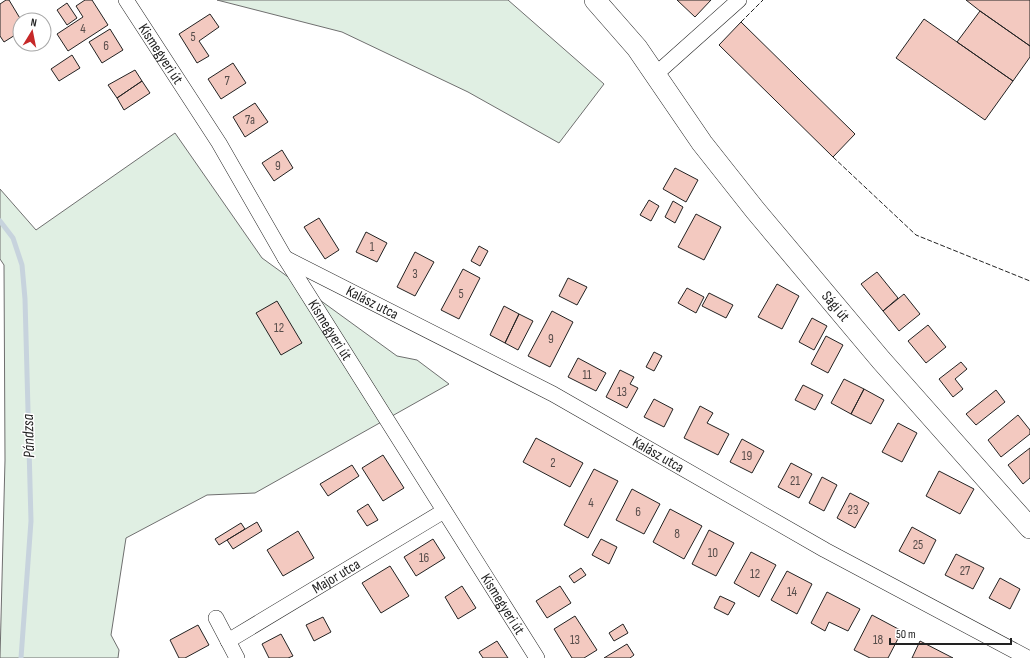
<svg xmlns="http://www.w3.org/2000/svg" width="1030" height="658" font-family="'Sofia Sans Condensed',sans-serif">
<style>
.green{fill:#e0efe3;stroke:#6f6f6f}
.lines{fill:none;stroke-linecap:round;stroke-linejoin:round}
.stream{stroke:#c7d3dd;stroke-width:5}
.building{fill:#f3c9c0;stroke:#222}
.street-casing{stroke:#222;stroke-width:16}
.secondary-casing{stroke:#222;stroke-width:22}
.street{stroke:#fff;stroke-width:15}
.secondary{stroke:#fff;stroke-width:21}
.fence{stroke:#222;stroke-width:1;stroke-dasharray:5 2;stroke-linecap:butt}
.labels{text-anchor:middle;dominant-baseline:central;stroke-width:3;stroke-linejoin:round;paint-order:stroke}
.number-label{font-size:13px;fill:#564c4a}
.street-label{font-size:15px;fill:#222;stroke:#fff}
.water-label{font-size:16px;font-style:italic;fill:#222;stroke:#fff}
</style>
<rect width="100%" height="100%" fill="#fff"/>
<path class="green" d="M217,0H508L604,84L559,143L468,92L342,32Z
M175,133L262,258L397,356L417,360L449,384L255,493L207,495L126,538L111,635L119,650L118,658H0L5,460L4,265L0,259V189L36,230Z"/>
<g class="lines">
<path class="stream" d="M0,221L13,238L22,265L25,299L31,521L21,658"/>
</g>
<path class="building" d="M6,0H9L21,20L20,32L4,42L0,36V4Z
M85,0H92L108,25L68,51L57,34L83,17L76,6Z
M677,0H711L695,17Z
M966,0H1030V46L980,11Z
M67,3L77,18L67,25L57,10Z
M980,11L1030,46V57L1013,81L957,42Z
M210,14L219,27L199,41L209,56L197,63L179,34Z
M924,19L1013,81L985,120L896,58Z
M741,22L855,134L833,157L719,45Z
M110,29L123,50L102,63L89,42Z
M72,55L80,68L59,81L51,69Z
M233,63L246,83L221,99L208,79Z
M135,70L142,81L117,98L108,85Z
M142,81L150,93L124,110L117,98Z
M255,103L268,122L245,137L233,117Z
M282,150L293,168L274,181L262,163Z
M675,168L698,180L686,202L663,189Z
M649,200L659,206L651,221L640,215Z
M673,201L683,207L675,223L665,217Z
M696,214L721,227L704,260L678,247Z
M319,218L339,250L325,259L304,227Z
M366,232L387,243L377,262L356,252Z
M479,246L488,251L480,266L471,261Z
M415,252L434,262L415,296L397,287Z
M463,269L480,278L459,319L441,310Z
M877,272L898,298L883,311L861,284Z
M568,278L587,287L577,305L559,296Z
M777,284L799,296L782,329L758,317Z
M687,288L704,297L696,313L678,303Z
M709,293L733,305L726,318L702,306Z
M904,294L920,314L899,331L883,311Z
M277,301L302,343L281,355L256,313Z
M504,306L519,314L505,343L490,335Z
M552,311L573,322L550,367L528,356Z
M519,314L533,321L518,350L505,343Z
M812,318L827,326L814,350L799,342Z
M928,325L946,347L926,363L908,341Z
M826,336L843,345L828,373L811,364Z
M654,352L662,356L654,371L646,367Z
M578,358L606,373L596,391L568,377Z
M961,362L967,369L955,379L963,389L953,397L939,379Z
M620,370L634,377L630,384L638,388L627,408L606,397Z
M844,379L864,389L851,414L831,403Z
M803,385L823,395L815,410L795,400Z
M864,389L884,400L871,424L851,414Z
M996,390L1005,402L976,425L966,414Z
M654,399L673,409L664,427L644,417Z
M700,406L713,413L707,423L729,434L718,455L684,438Z
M1018,415L1030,430V434L1001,457L988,440Z
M898,423L917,433L902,462L882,452Z
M536,438L583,463L570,487L523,462Z
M742,439L764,451L752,473L730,462Z
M1030,448V478L1023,484L1008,465Z
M383,455L404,488L383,501L362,468Z
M791,463L812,474L799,498L778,487Z
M352,465L359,476L328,496L320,484Z
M594,469L618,481L588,538L564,525Z
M939,471L974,489L960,514L926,496Z
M822,477L837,485L824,511L809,503Z
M632,489L660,504L644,534L616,520Z
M850,493L869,503L855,528L837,518Z
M368,504L378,520L367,526L357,511Z
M670,509L702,526L684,559L653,542Z
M257,522L262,531L233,549L227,540Z
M241,523L245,529L219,545L215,539Z
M912,527L936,540L924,564L899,551Z
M709,530L734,543L716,576L692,564Z
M298,531L314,558L283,576L267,550Z
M433,539L445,558L416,576L404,557Z
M601,539L617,547L609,564L592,555Z
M751,552L776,565L759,597L734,583Z
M956,554L984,568L973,589L945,575Z
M390,566L409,596L381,613L362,583Z
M581,568L586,575L574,583L569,576Z
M787,571L812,584L797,614L771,600Z
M1000,578L1020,589L1010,609L989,598Z
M462,586L476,608L458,619L445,597Z
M560,586L571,603L547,618L536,601Z
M827,592L860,609L848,631L829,622L825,631L811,623Z
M720,596L735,603L728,615L714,608Z
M872,615L902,631L888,658H870L854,650Z
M575,616L597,650L584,658H572L554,629Z
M323,617L331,632L314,641L306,625Z
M623,624L628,633L614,641L609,633Z
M198,625L209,645L185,658H179L170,640Z
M281,634L293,656L288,658H269L262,644Z
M497,641L508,658H483L479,652Z
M920,641L953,658H912Z
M627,644L634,655L630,658H604Z"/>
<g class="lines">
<defs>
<g id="street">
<path id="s1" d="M126,0L219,143L285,258L537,658"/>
<path d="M656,74L739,0"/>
<path id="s2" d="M285,258L553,394L825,550L1028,658"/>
<path d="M216,618L237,658"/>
<path id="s3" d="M228,641L444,511"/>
</g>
<g id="secondary">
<path id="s4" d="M595,0L637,48L702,143L755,210L881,360L1030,528"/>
</g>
</defs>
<use href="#street" class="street-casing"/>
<use href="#secondary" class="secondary-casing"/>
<use href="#street" class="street"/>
<use href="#secondary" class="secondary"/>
<path class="fence" d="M741,22L763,0
M833,157L916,235L1030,281"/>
</g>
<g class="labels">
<g class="number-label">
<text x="83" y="29">4</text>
<text x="193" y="37">5</text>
<text x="106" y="46">6</text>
<text x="227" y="81">7</text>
<text x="250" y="120">7a</text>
<text x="278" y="166">9</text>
<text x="372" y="247">1</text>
<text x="415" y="274">3</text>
<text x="461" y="294">5</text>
<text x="279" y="328">12</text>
<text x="551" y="339">9</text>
<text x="587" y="375">11</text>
<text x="622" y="392">13</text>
<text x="747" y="456">19</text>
<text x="553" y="463">2</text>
<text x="795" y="481">21</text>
<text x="591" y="503">4</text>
<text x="853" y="510">23</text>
<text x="638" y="512">6</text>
<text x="677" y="534">8</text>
<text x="918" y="545">25</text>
<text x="713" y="553">10</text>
<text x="424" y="558">16</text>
<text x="965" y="571">27</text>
<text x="755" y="574">12</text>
<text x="792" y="592">14</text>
<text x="575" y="640">13</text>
<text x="878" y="640">18</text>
</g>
<g class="street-label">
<text stroke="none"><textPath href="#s1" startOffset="64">Kismegyeri út</textPath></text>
<text stroke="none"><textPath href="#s2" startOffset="98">Kalász utca</textPath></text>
<text stroke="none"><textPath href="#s4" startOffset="390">Sági út</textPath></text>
<text stroke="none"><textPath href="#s1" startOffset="388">Kismegyeri út</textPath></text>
<text stroke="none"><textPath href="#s2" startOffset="422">Kalász utca</textPath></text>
<text stroke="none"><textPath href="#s3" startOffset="126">Major utca</textPath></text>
<text stroke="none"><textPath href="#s1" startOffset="712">Kismegyeri út</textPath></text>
</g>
<g class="water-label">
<text transform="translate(29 436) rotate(-92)">Pándzsa</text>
</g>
</g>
<g transform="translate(32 32) rotate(10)"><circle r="19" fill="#ffffff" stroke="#a7a7a7"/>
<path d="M0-3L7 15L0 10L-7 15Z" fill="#c62828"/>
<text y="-6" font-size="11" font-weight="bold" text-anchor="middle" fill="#222222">N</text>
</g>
<path d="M890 638v6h121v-6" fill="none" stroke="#222222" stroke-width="2"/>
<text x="896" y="638" font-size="12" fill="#222222" stroke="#ffffff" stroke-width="3" paint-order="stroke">50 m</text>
</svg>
